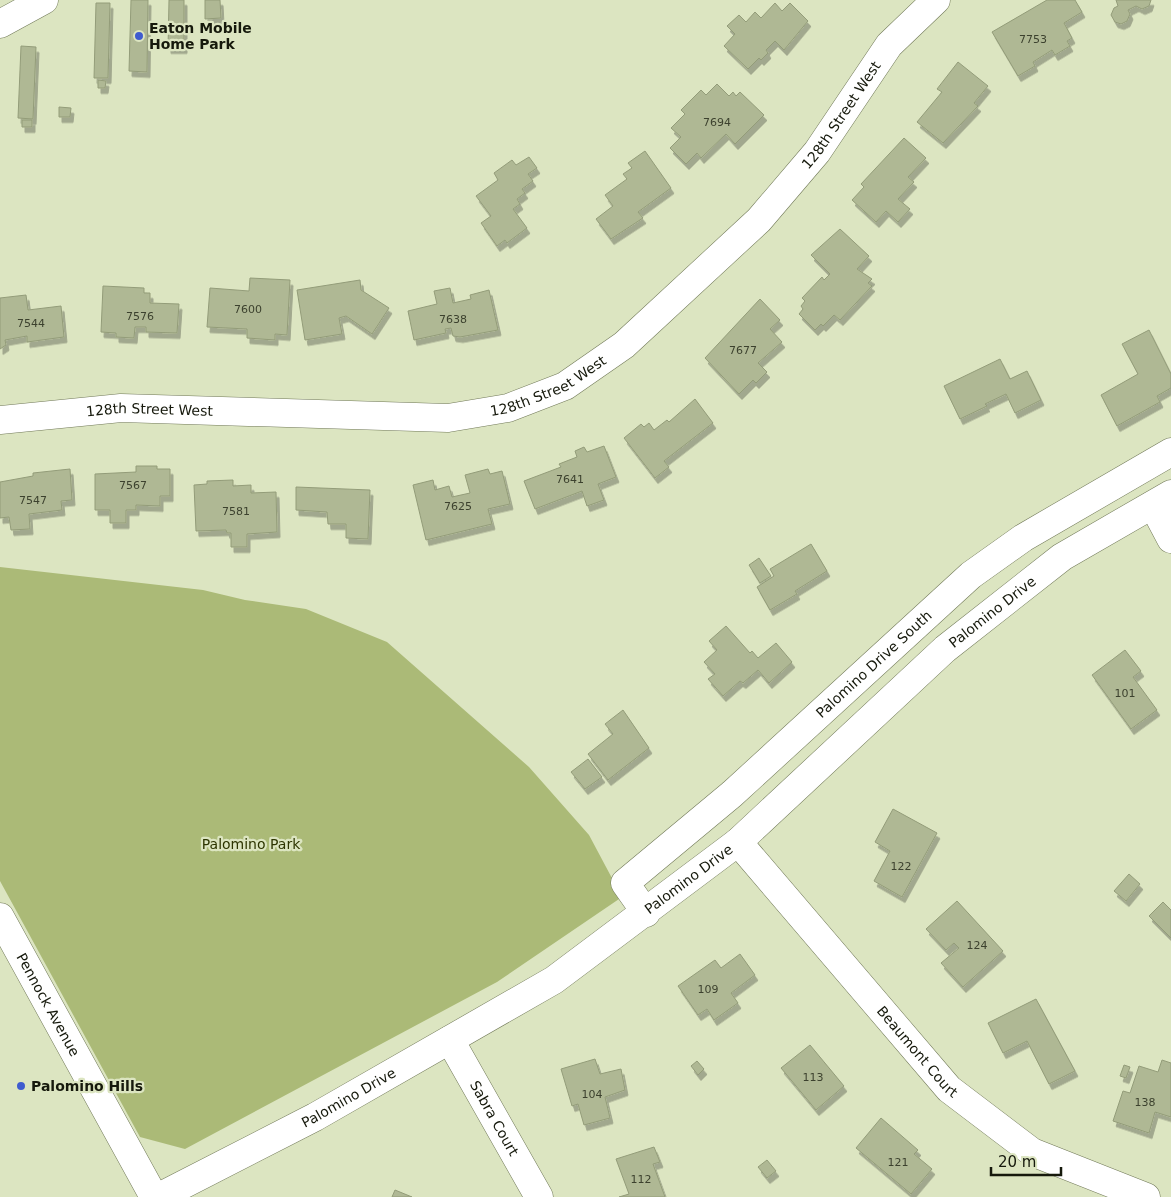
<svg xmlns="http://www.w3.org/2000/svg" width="1171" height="1197" font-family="'DejaVu Sans',sans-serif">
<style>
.green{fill:#abba77}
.building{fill:#afb894;stroke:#939c79;filter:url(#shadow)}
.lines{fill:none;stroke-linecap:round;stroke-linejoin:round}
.minor-casing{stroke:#717958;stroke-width:29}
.minor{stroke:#fff;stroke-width:28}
.poi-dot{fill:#3f5ccf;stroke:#dce5c1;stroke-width:2}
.labels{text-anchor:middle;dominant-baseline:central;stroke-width:4.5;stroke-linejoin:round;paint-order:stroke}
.number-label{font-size:11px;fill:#3c412e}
.poi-label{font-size:14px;font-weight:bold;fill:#16190c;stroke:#dce5c1;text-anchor:start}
.street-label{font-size:14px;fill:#16190c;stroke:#dce5c1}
.park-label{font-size:14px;fill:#2d3500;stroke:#dce5c1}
</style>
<defs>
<filter id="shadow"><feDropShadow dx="3" dy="5.5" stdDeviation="0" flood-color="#0004"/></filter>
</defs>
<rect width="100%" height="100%" fill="#dce5c1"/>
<path class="green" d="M0,567L203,590L245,600L306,609L387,642L529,767L589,835L622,897L497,982L185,1149L140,1137L0,881Z"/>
<path class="building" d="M131,0H148L147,72L129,71Z
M169,0H184V48H168Z
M205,0H220L221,18L205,19Z
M1047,0H1075L1082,12L1064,23L1072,38L1067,41L1070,46L1055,55L1052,50L1033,62L1035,66L1018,76L992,32Z
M1116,0H1151L1149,6L1142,9L1136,6L1128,10L1130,14L1127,21L1121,24L1115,22L1111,15L1114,8L1118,6Z
M96,3H110L108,78H94Z
M775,3L782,11L790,3L808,21L784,50L775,41L766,50L768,53L761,60L759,58L748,69L724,46L735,34L727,26L739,15L746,22L755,12L761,18Z
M21,46L36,47L33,119L18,118Z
M958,62L988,86L974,103L978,106L943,143L917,122L942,92L937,89Z
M98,80L106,81L105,88H98Z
M717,84L729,96L733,92L736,96L740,92L764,115L735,144L726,134L701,158L697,153L686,164L670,148L681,137L671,128L685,114L681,110L701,90L706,95Z
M59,107L71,108L70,117H59Z
M22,120H32V127H22Z
M904,138L926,158L908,177L914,182L898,199L910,209L898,222L886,211L876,222L852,200L864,187L861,184Z
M645,151L671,188L638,212L643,218L611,239L596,219L613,206L605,195L627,179L623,174L632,168L628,163Z
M529,157L537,168L528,174L533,181L522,189L525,193L517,199L520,204L513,209L527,228L507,243L505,240L497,246L481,223L491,216L476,196L498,180L494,173L512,160L516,165Z
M840,229L869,256L857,269L872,279L868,283L872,286L840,320L834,315L823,326L821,324L815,330L799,314L803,309L801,306L805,301L802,298L822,277L824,280L830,274L811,255Z
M250,278L290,280L287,335L275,334V340L247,338V329L207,327L210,288L249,291Z
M360,280L361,290L389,308L372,334L346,316L339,318L342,334L305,340L297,290Z
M103,286L144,288V293H150V303L179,304L177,333L146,332V327H135L134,338L116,337V333L101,332Z
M450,288L453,303L471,299L470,295L489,290L498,330L460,337L453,336L451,328L445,329L446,333L414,340L408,311L437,304L434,291Z
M26,295L28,310L61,306L64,337L27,342V336L5,340L6,345L0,349V298Z
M760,299L780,320L770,329L782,342L758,363L767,372L756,383L753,380L739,394L705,358Z
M1149,330L1171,374V388L1157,396L1160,402L1117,426L1101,395L1138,374L1122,344Z
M1000,359L1010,379L1027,371L1041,400L1015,413L1006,394L985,404L987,406L960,419L944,386Z
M695,399L713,423L664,461L669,467L655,478L624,438L641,424L644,427L649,423L654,430L667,420L669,422Z
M604,446L616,477L598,484L604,500L587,506L582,491L535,509L524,481L561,467L559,464L577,457L575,451L584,447L587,452Z
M136,466H157V469H170V496H160V506L136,505V510H126V523H110V510H95V474L136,472Z
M70,469L72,500L61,501L62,510L29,514L30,529L11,530L9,517L0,518V482L33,476V473Z
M488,469L490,474L502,471L510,504L488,509L492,524L426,540L413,485L433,480L435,490L449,486L452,497L470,493L465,475Z
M233,480V486L251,485V493L276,492L277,532L247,534V547H231V533H227L226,530L196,531L194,485L207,484V481Z
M296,487L370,490L368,539L346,538V524H328L327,512L296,510Z
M811,544L827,571L795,591L797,594L770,610L757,587L774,576L770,569Z
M759,558L771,576L760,583L749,565Z
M726,626L750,653L752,651L758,658L776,643L792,662L769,683L758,670L743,683L740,681L723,696L708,679L715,674L704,662L717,650L709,641Z
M1125,650L1141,671L1133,677L1157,710L1131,729L1092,675Z
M623,710L649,748L608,780L588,754L613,734L605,724Z
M588,759L602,777L585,789L571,772Z
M893,809L937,833L902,897L874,881L890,851L875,842Z
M1129,874L1140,884L1126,901L1114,891Z
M957,901L1003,951L963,987L941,963L959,948L954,943L946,950L926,929Z
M1163,902L1171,910V938L1149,916Z
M740,954L755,975L731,993L738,1003L714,1020L707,1009L698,1015L678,986L715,960L721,968Z
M1036,999L1075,1071L1049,1084L1027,1041L1003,1053L988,1023Z
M810,1045L844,1086L816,1110L781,1068Z
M595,1059L600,1074L621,1069L625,1090L605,1097L610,1118L584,1125L578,1104L572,1106L561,1069Z
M1162,1060L1171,1063V1117L1155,1112L1149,1133L1113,1121L1123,1091L1130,1093L1139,1066L1158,1072Z
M697,1061L704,1069L698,1075L691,1066Z
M1124,1065L1130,1067L1126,1078L1120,1076Z
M881,1118L918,1150L914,1154L932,1169L911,1194L856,1148Z
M654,1147L660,1162L653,1164L665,1197H619L629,1194L616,1159Z
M767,1160L776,1171L767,1178L758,1167Z
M395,1190L412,1197H392Z"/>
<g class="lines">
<defs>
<g id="minor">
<path d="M0,24L44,0"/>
<path id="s1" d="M0,420L121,408L448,418L508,408L565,386L624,345L759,220L817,152L889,45L936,0"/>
<path d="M1153,505L1171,539"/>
<path id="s2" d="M738,842L949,1089L1032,1152L1146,1197"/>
<path id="s3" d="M646,913L625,883L732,794L971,575L1023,538L1171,452"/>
<path id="s4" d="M0,917L154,1197"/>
<path id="s5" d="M450,1040L539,1197"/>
<path id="s6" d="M159,1197L315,1117L554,980L738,842L945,649L1062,557L1171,494"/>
</g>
</defs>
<use href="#minor" class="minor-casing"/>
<use href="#minor" class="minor"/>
</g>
<g class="poi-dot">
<circle cx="139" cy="36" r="5"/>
<circle cx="21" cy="1086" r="5"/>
</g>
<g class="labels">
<g class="number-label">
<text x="1033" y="39">7753</text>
<text x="717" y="122">7694</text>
<text x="248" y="309">7600</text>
<text x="140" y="316">7576</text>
<text x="453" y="319">7638</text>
<text x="31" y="323">7544</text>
<text x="743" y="350">7677</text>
<text x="570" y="479">7641</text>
<text x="133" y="485">7567</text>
<text x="33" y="500">7547</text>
<text x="458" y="506">7625</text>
<text x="236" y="511">7581</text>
<text x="1125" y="693">101</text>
<text x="901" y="866">122</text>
<text x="977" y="945">124</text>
<text x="708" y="989">109</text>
<text x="813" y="1077">113</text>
<text x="592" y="1094">104</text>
<text x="1145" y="1102">138</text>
<text x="898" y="1162">121</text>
<text x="641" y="1179">112</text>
</g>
<g class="poi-label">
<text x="149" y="28">Eaton Mobile<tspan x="149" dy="16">Home Park</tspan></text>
<text x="31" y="1086">Palomino Hills</text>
</g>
<g class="street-label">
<text stroke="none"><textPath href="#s1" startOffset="960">128th Street West</textPath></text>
<text stroke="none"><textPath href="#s1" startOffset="555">128th Street West</textPath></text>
<text stroke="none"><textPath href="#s1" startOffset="150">128th Street West</textPath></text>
<text stroke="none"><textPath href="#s6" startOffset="1024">Palomino Drive</textPath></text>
<text stroke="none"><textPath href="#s3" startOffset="368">Palomino Drive South</textPath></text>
<text stroke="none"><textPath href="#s6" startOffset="619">Palomino Drive</textPath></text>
<text stroke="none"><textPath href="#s4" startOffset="100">Pennock Avenue</textPath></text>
<text stroke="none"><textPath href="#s2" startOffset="276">Beaumont Court</textPath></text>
<text stroke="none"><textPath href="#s6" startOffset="214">Palomino Drive</textPath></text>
<text stroke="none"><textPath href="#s5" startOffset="90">Sabra Court</textPath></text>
</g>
<g class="park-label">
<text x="251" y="844">Palomino Park</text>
</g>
</g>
<path d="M991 1167v8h70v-8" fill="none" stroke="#16190c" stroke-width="2.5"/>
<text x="998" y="1167" font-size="15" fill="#16190c" stroke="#dce5c1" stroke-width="4" paint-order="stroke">20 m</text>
</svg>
